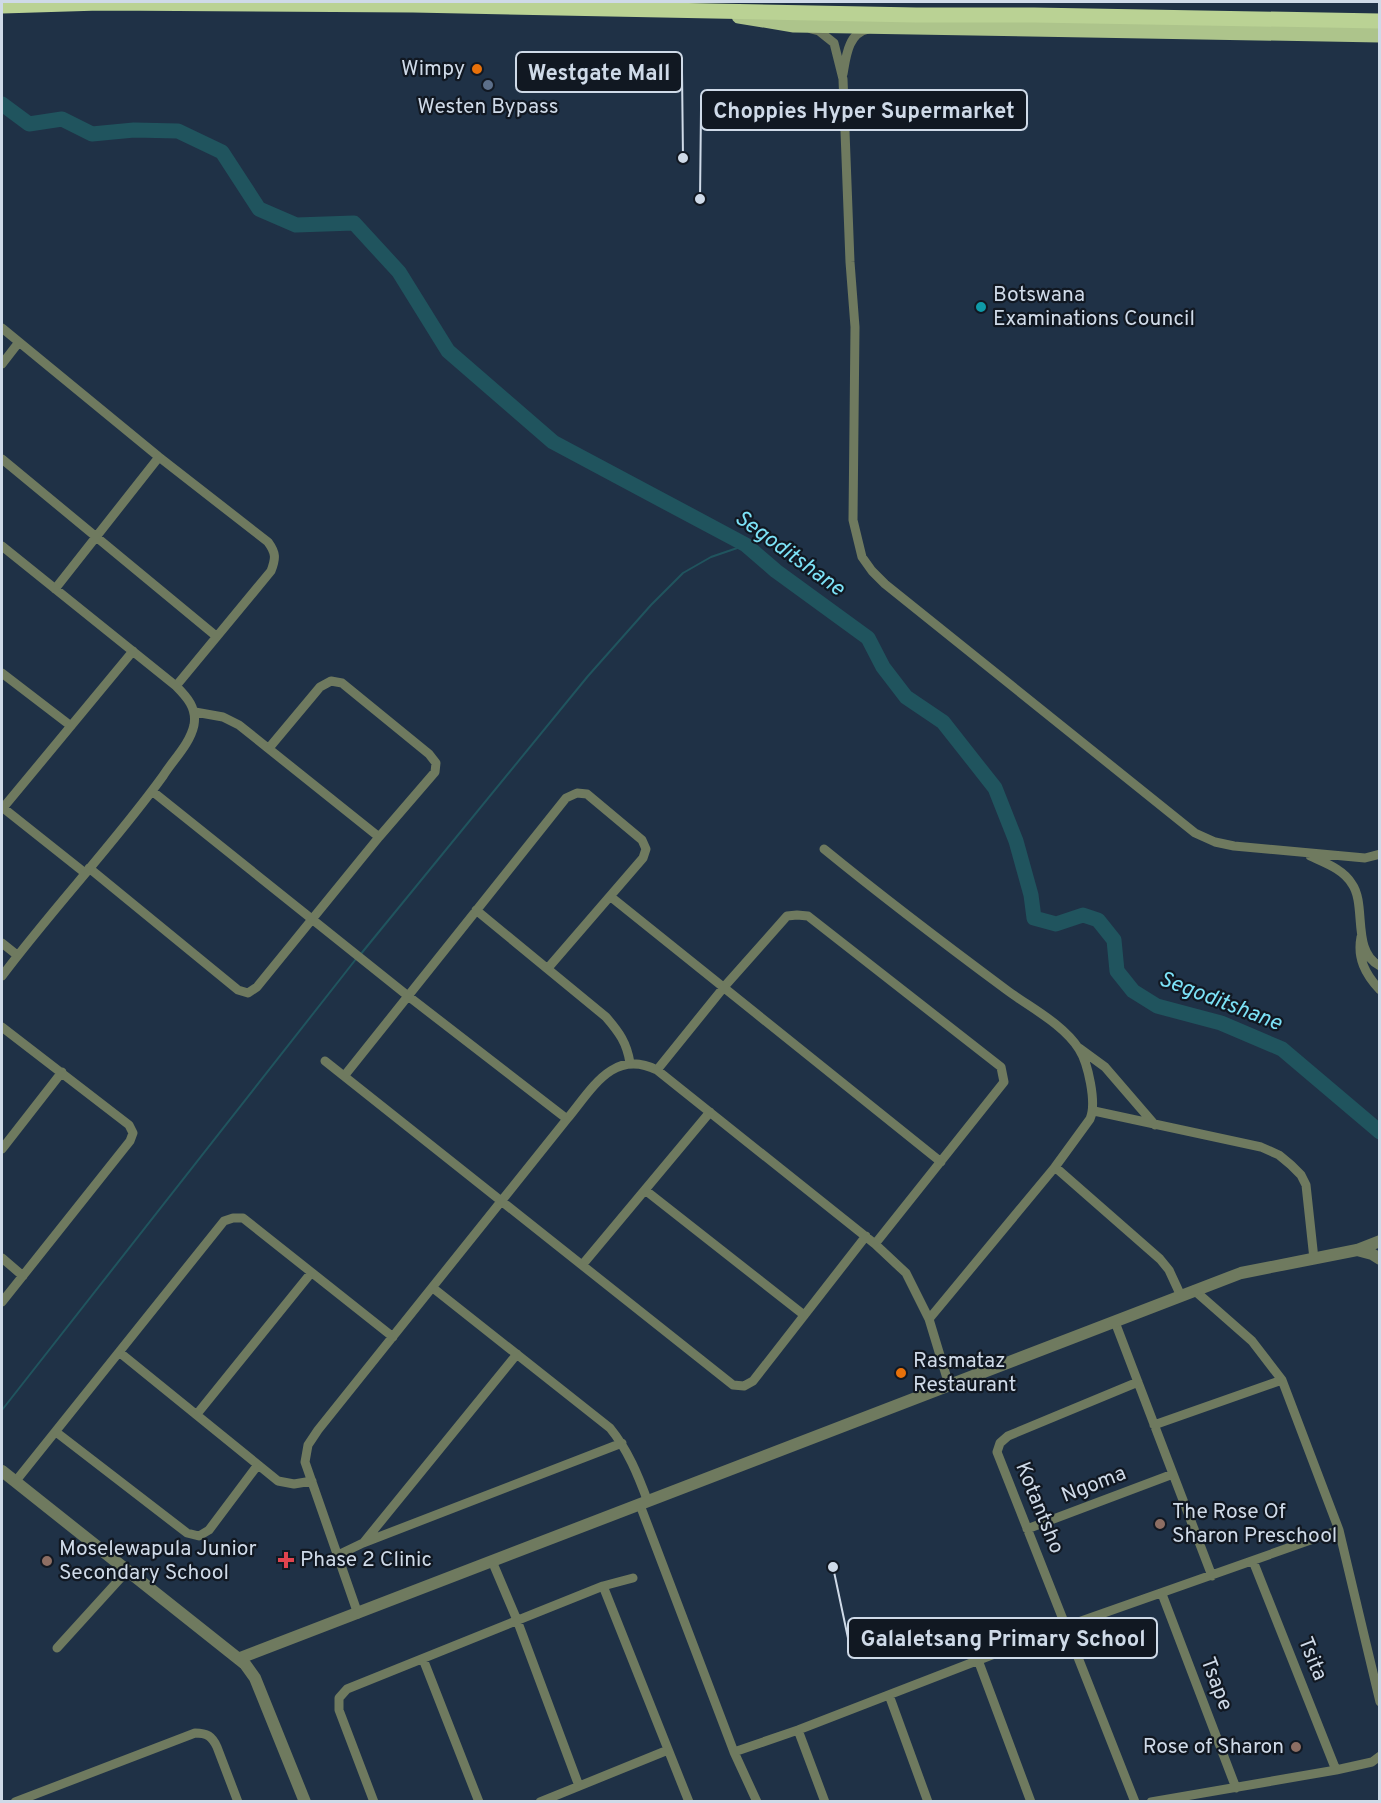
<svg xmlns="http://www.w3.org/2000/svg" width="1381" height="1803" font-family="Overpass,sans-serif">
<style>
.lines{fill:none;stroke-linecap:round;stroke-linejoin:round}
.stream{stroke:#20545e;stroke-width:2}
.river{stroke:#20545e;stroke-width:15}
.minor{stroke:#6f7a5f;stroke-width:9}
.tertiary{stroke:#6f7a5f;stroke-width:12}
.primary{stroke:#adc48b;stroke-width:15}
.trunk{stroke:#bad294;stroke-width:15}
.food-dot{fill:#e8710a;stroke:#111822;stroke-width:2}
.service-dot{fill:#5c6f8a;stroke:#111822;stroke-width:2}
.culture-dot{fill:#0f9aa8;stroke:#111822;stroke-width:2}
.education-dot{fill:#8d6e63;stroke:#111822;stroke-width:2}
.health-dot{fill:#e0444e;stroke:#111822;stroke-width:2}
.labels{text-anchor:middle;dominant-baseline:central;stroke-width:4.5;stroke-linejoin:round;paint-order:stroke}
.poi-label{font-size:21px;fill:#cfdae8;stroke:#111822;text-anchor:start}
.street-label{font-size:21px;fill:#cfdae8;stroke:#111822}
.water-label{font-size:22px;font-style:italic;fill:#7ce2f7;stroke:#111822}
.leader{fill:none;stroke:#cfdae8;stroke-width:2}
.callout-dot{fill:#cfdae8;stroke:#111822;stroke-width:2}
.callout{fill:#111822;stroke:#cfdae8;stroke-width:2}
.callout-label{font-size:22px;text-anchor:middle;font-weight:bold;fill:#cfdae8}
</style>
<rect width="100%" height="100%" fill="#1f3146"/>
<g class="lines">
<path class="stream" d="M360,955L588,676L651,605L683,573L711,557L746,545
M2,1410L356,959"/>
<path class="river" d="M2,104L29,124L62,119L92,134L134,130L178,131L222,152L259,209L296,225L354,223L399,272L448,351L553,442L746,545L776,571L868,638L883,667L906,697L943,722L995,788L1016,841L1031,895L1034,918L1056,924L1083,915L1098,920L1114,940L1117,971L1133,991L1157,1006L1221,1023L1282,1049L1380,1132"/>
<path class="minor" d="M811,29L819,31L834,43L843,79L850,262L855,327L853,520L862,557L872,571L885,584L1195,833L1215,842L1234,846L1365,858L1380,854
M843,74C846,57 848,33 868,29
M2,328L159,457L268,542C276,553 276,558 271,571L176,686
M2,364L19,342
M2,459L216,636
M2,546L176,686C187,697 197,708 194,725C190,744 173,760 163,776C113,845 53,908 2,976
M55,589L159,457
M2,673L71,726
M195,712L223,717L239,725L379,837
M152,791L408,996L567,1119
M2,807L85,873
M3,808L133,651
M824,849C884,898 946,945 1008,991C1031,1008 1063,1024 1079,1049C1088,1063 1097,1103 1090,1119L1055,1167
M1310,856C1325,863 1343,869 1352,884C1367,905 1351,952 1380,966
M89,868L238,990L248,993L257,987L379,837L435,772L436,763L429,754L342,683L331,681L320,687L269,748
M611,897L941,1162
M476,910L606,1017C619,1032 627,1043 630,1063
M1361,937C1357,958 1365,974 1380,990
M2,943L17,955
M2,1027L129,1125L133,1133L130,1141L2,1302
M1079,1048L1105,1067L1155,1125
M325,1061L733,1385L744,1386L753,1381L866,1236
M657,1070L724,987L787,916L797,915L808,916L1001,1067L1004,1082L875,1244
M345,1075L566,798L577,793L587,794L642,840L646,849L643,858L548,968
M1094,1111L1261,1147L1279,1155L1291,1165L1301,1175L1306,1185L1314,1259
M2,1149L62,1072
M645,1190L804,1315
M2,1258L23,1276
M583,1264L710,1112
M433,1288L610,1428C628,1450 638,1475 648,1502
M1194,1290L1252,1341L1282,1380L1339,1530L1380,1702
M929,1319L1055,1167L1160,1259L1169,1270L1181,1296
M1115,1322L1212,1576
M119,1352L278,1481L294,1484L312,1481
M197,1414L311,1273
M1154,1425L1282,1380
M56,1432L187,1533L199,1536L209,1530L257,1466
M15,1482L224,1221L233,1218H243L393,1337
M640,1505L734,1752L757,1802
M1027,1529L1173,1474
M364,1542L517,1354
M338,1555L363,1543L622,1443
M492,1561L517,1620L579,1786
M1253,1561L1336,1770
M603,1586L689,1802
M1162,1594L1236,1788
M358,1614L305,1462L308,1445L318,1430L567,1119C592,1089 613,1048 657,1070L875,1244L906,1273L929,1319L949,1385
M57,1648L127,1571
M423,1659L479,1802
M978,1660L1031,1802
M889,1695L928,1802
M798,1730L825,1802
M734,1752L798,1730L1067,1626L1339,1530
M15,1802L195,1733C207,1733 212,1736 217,1747L238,1802
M374,1802L339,1710V1698L347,1689L603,1586L633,1578
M540,1802L668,1750
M1135,1802L997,1452L1000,1443L1008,1436L1138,1382
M1151,1802L1336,1770L1372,1762L1380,1756"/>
<path class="tertiary" d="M1357,1250L1372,1254L1380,1259
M2,1471L245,1664L255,1678L305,1802
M240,1658L1241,1273L1357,1250L1380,1241"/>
<path class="primary" d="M739,16L794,25L1380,35"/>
<path class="trunk" d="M2,6L100,3L413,5L916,15H1034L1380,21"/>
</g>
<g class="food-dot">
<circle cx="477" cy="69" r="6"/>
<circle cx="901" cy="1373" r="6"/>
</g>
<circle class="service-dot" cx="488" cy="85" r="6"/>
<circle class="culture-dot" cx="981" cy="307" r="6"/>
<g class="education-dot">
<circle cx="1160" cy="1524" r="6"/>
<circle cx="47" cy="1561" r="6"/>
<circle cx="1296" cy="1747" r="6"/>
</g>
<path class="health-dot" d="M283 1551h6v6h6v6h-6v6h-6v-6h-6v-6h6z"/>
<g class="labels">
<g class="poi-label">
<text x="465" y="69" text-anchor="end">Wimpy</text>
<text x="488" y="107" text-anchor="middle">Westen Bypass</text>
<text x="993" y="295">Botswana<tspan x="993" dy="24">Examinations Council</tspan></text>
<text x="913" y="1361">Rasmataz<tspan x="913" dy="24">Restaurant</tspan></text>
<text x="1172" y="1512">The Rose Of<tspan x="1172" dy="24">Sharon Preschool</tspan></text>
<text x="59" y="1549">Moselewapula Junior<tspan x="59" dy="24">Secondary School</tspan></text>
<text x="300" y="1560">Phase 2 Clinic</text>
<text x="1284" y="1747" text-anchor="end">Rose of Sharon</text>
</g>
<g class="street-label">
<text transform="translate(1094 1485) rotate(-21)">Ngoma</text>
<text transform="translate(1039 1508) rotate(68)">Kotantsho</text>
<text transform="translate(1312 1659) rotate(68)">Tsita</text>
<text transform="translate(1216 1684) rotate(69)">Tsape</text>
</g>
<g class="water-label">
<text transform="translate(789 554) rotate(36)">Segoditshane</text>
<text transform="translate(1220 1002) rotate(21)">Segoditshane</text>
</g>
</g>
<path class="leader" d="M683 158L682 72M700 199L701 110M833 1567L848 1638"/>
<g class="callout-dot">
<circle cx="683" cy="158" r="6"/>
<circle cx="700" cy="199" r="6"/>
<circle cx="833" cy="1567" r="6"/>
</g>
<g class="callout">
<rect x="516" y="52" width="166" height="40" rx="6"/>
<rect x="701" y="90" width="326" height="40" rx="6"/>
<rect x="848" y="1618" width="309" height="40" rx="6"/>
</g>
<g class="callout-label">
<text x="599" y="80">Westgate Mall</text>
<text x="864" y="118">Choppies Hyper Supermarket</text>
<text x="1003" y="1646">Galaletsang Primary School</text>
</g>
<rect width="1381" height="1803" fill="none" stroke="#cfdae8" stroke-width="6"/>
</svg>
